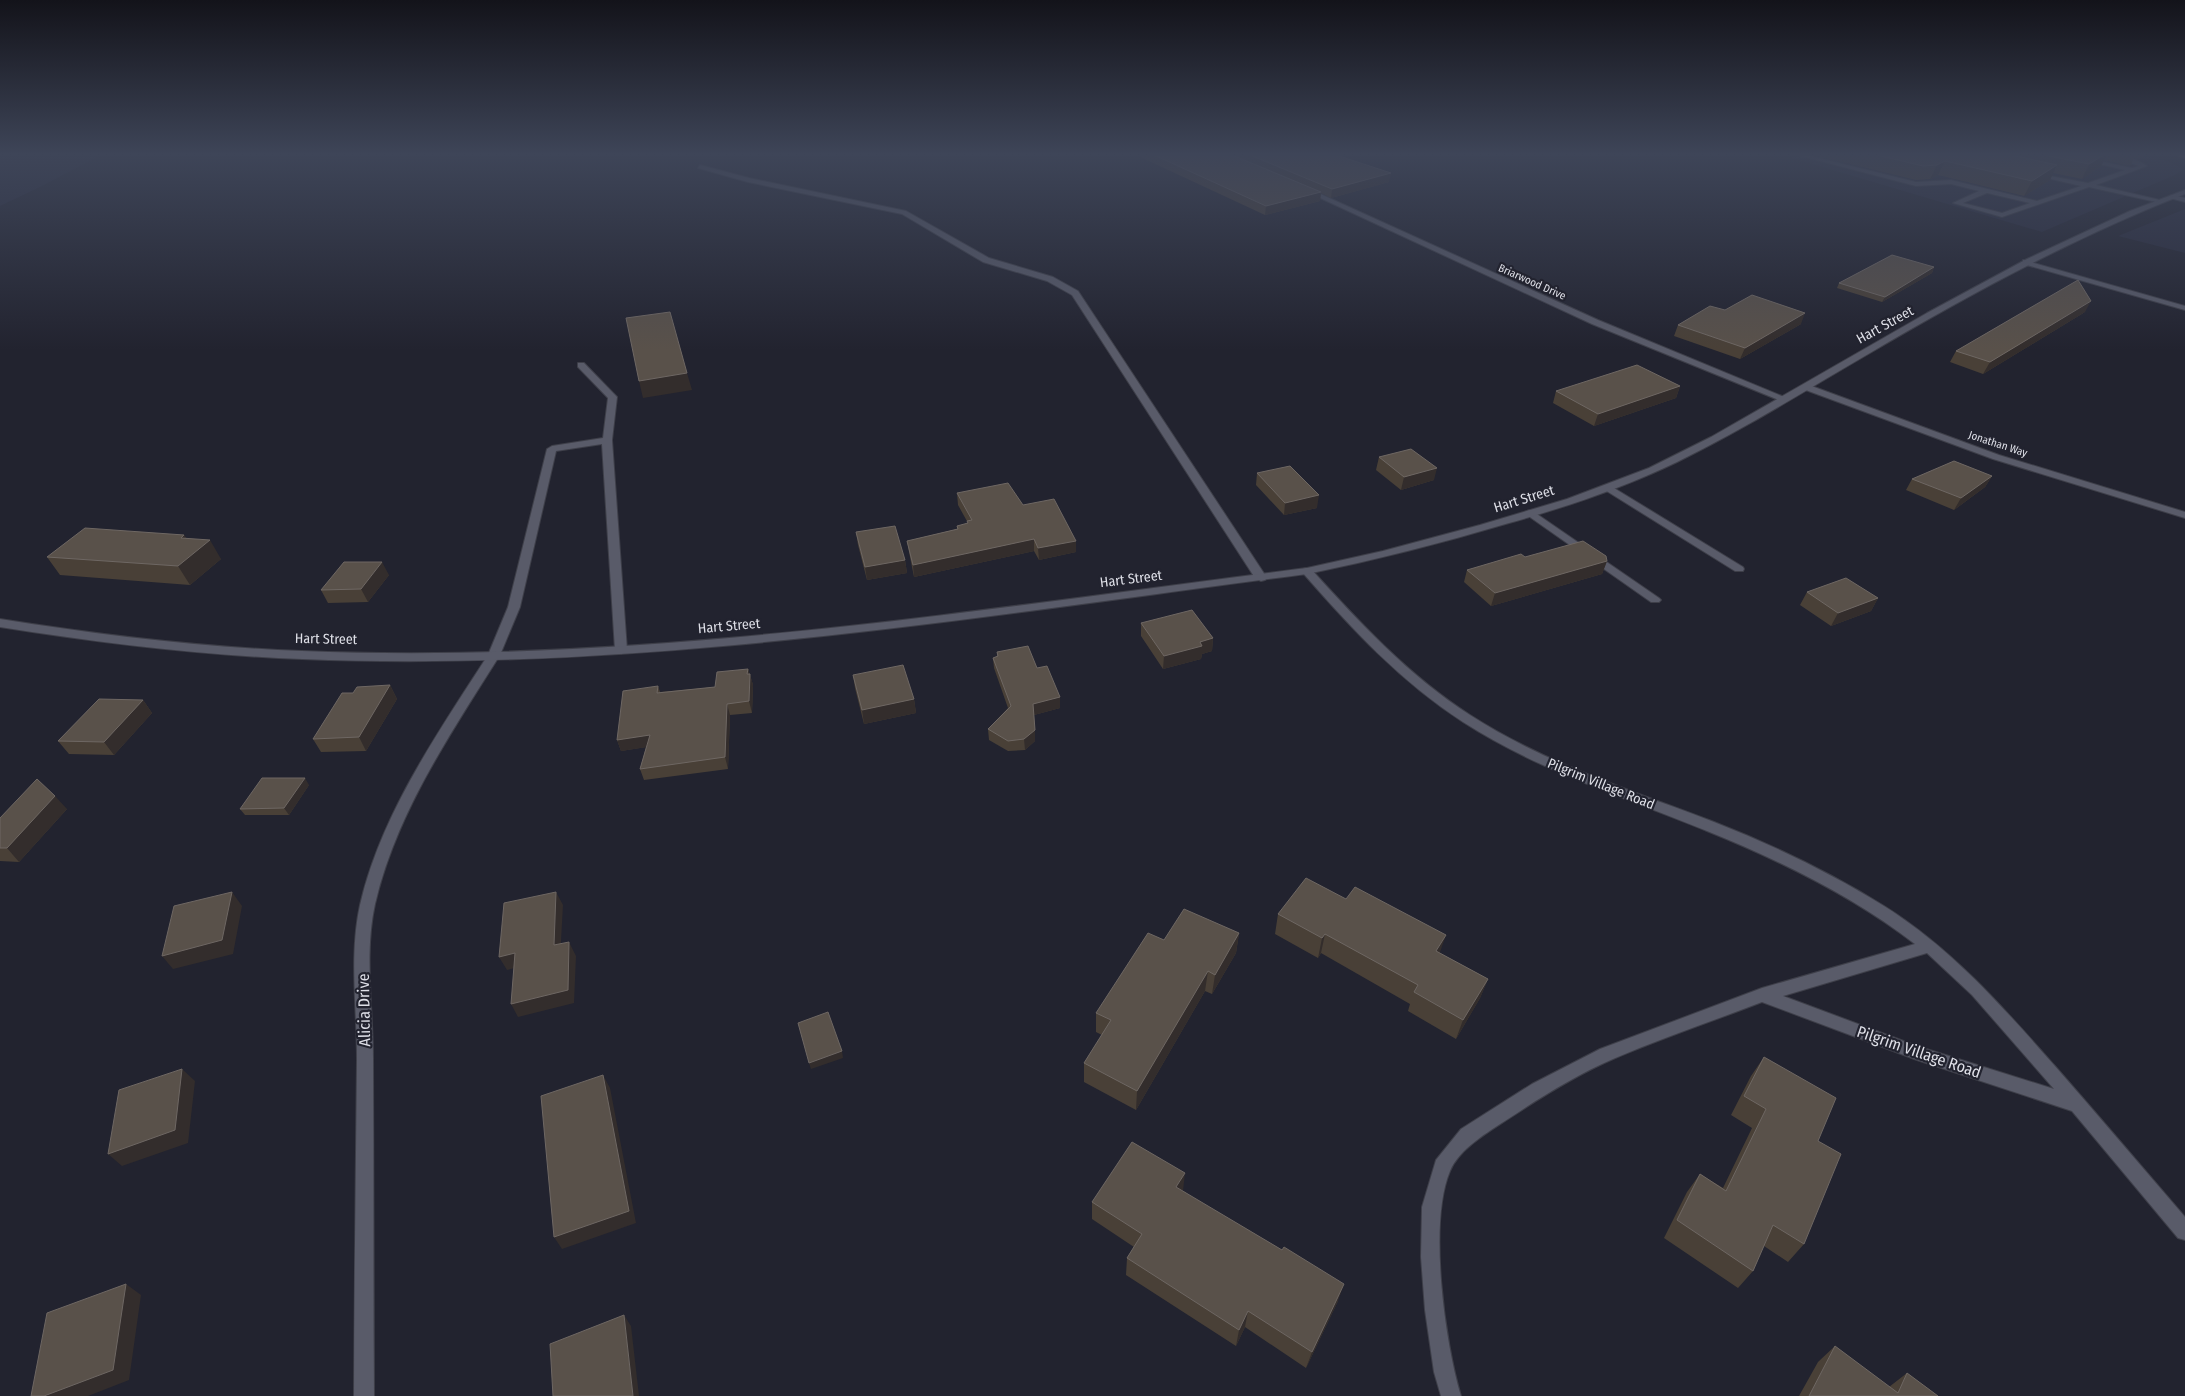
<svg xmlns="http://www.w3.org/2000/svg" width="2185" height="1396" font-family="'Fira Sans Condensed',sans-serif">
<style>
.built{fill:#292b3d}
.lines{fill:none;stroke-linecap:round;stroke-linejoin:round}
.service-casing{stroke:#3e3f49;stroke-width:2}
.minor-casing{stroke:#3e3f49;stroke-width:2}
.tertiary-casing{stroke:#3e3f49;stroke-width:2}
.primary-casing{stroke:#3e3f49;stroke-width:2}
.service{fill:#595b69;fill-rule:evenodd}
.minor{fill:#595b69;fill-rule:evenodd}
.tertiary{fill:#595b69;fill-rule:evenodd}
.primary{fill:#a39267;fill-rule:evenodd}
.wall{fill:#494037}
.shaded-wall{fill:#332d2c}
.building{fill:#59514a;stroke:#6e6763}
.labels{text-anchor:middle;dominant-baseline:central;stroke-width:4.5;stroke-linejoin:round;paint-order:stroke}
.far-street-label{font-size:11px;fill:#dedfe7;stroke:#22232f}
.street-label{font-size:14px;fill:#dedfe7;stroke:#22232f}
.near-street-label{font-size:16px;fill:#dedfe7;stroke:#22232f}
</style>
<rect width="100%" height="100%" fill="#22232f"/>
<path class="built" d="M0,155H101L40,187L0,206Z
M1782,155H2140L2168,161L2183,169L2175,175L2042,232Z
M2185,209V253L2118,236Z"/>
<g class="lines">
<defs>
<path id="service" d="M1797,155H1807L1916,182L1951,180L2037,201L2081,186L2034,175V173L2088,183L2125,170L2060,155H2071L2132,168L2139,166L2106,155C2120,155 2135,157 2147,166L2096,185L2164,201L2161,203L2089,187L2002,217L1953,203L1979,191L1951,184L1916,186ZM1987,193L2030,203L2002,213L1963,203Z
M2172,195L2185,198V202L2170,198V196Z
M2023,260L2185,306V310L2023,264Z
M578,363H584L617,397L612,440L627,650L621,654L615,650L602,444L556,451L520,607L500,655L494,659L490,658L488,655L508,607L547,449L552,446L603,438L608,398L578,367Z
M1609,485L1743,567L1744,569L1743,571H1735L1605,490V486Z
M1531,510L1659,598L1661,600L1659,602H1651L1527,515V511Z"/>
<path id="minor" d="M700,165L749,178L906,211L989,258L1053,277L1078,291L1267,578L1265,580L1261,581L1255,578L1072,295L1047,281L983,262L902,214L748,182L698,168Z
M1305,187L1598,320L1789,399L1784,402L1781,401L1592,324L1303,190L1302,189Z
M1806,384L1999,455L2185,512V518L1993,459L1803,389V385Z
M1307,568L1311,569C1359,622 1409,676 1470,715C1546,764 1631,790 1714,822C1773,845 1831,873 1884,906C1951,948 2002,1006 2054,1065C2098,1115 2141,1166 2185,1217V1240L2178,1238L2072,1111L1917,1060L1762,1002C1713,1021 1662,1038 1613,1059C1576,1075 1541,1097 1508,1119C1488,1132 1459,1149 1450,1171C1428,1223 1445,1343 1461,1396H1441L1434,1372L1425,1310L1421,1257L1422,1207L1436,1160L1461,1129L1532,1084L1600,1049L1762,988L1915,944C1853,896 1779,860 1707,831C1624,797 1539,771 1463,722C1401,682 1351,628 1303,573L1301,571L1303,569ZM1927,953L1972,995L2054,1089L1917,1046L1783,996Z
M494,651L500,655C451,733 396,813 375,904C364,954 373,1007 373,1058C374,1171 373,1283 374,1396H354C354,1284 356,1172 357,1060C357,1009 349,955 360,905C381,813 440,730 490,652Z"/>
<path id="tertiary" d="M2185,190V194C2075,237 1972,293 1870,353C1806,390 1743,430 1677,462C1623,488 1566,507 1509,523C1442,543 1375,560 1307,574C974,617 639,673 302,659C200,655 100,643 0,627V619C100,635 200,647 302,651C639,665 974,610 1307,568L1383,551L1480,525L1567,499L1649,468L1711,437L1927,313L2027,259L2130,211Z"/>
<path id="primary" d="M2178,155H2185V158L2179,156Z"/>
</defs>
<use href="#service" class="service-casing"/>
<use href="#minor" class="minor-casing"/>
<use href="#tertiary" class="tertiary-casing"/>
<use href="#primary" class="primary-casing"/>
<use href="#service" class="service"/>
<use href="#minor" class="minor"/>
<use href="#tertiary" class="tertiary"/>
<use href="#primary" class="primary"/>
</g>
<path class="wall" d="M1136,155H1336L1389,182L1331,198L1321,193L1320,201L1265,215Z
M1813,155H2145L2139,159L2134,158L2130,166L2104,160L2101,166L2082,179L2053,173L2050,180L2024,196L1938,175L1930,179L1916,180Z
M1934,267L1932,273L1882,302L1837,288L1839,283Z
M1725,310L1801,324L1740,359L1674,336L1678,325Z
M2085,312L1983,374L1950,362L1956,351Z
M1680,386L1676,398L1594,426L1553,403L1556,391Z
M1379,457L1434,480L1401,490L1376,470Z
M1257,473L1317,508L1284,515L1256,485Z
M1992,476L1985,487L1954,510L1906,490L1912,479Z
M957,493L1023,505L1076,552L1039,560L1034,551L914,577L909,552L907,541L957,529V526L968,523L958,505Z
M856,532L905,560L907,573L867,580L858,545Z
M184,535L186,538L221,559L190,585L60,575L47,557Z
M1525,557L1607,561L1602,574L1491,606L1464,582L1467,570Z
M389,575L368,602L328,603L321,590Z
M1807,592L1878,598L1871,611L1831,626L1800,605Z
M1141,623L1213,638L1212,651L1202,654L1201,659L1163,669L1141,636Z
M997,652L1037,668L1060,697V708L1034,715L1035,741L1025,750L1008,751L989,740L988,729L1008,708L994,668L993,658L997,657Z
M748,669L753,685L752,713L730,715L728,769L644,780L640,769L646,747L621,751L617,740L658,686L660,692L715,687Z
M853,675L914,699L916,713L864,724L855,688Z
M390,685L397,699L366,751L321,752L313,739L353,693Z
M143,700L152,713L114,755L69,754L58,741Z
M309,785L289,815H245L240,809Z
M67,809L19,862L0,861V818Z
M1278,914L1440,953L1488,979L1480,998L1456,1039L1408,1011L1410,1004L1321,953L1318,958L1275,934Z
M1239,933L1236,953L1212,994L1205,991L1136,1110L1084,1082V1063L1102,1035L1096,1032V1013L1164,940Z
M1764,1057L1818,1141L1804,1244L1788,1262L1764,1246L1753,1271L1738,1288L1664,1238L1687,1192L1700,1174L1723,1188L1752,1128L1731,1115L1751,1076Z
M1183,1191L1338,1301L1306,1368L1245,1327L1236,1346L1126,1275L1127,1258L1134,1247L1092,1219V1202Z
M1835,1346L1889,1387L1907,1373L1938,1396H1799L1818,1362Z"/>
<path class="shaded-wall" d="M2104,155H2107L2101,166L2082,179L2089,164Z
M1945,161L1938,175L1930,179L1937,165Z
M2057,165L2050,180L2024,196L2032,181Z
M1391,173L1389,182L1331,198L1332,189Z
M1321,192L1320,201L1265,215L1266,206Z
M1934,267L1932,273L1882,302L1885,297Z
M2091,301L2085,312L1983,374L1990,362Z
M1805,313L1801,324L1740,359L1745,348Z
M687,373L692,390L643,398L639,381Z
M1680,386L1676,398L1594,426L1598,414Z
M1437,468L1434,480L1401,490L1404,477Z
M1992,476L1985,487L1954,510L1961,498Z
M1319,495L1317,508L1284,515L1285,503Z
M184,535L195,552L210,540L221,559L190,585L178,566L181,538Z
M1034,539V551L914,577L913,565Z
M1076,541V552L1039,560L1038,548Z
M905,560L907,573L867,580L865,567Z
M1607,561L1602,574L1491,606L1495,593Z
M382,562L389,575L368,602L361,589Z
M1878,598L1871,611L1831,626L1838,613Z
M1213,638L1212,651L1202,654L1201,659L1163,669L1164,656L1200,642Z
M748,669L750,678V674L753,685L752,713L749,701L747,674Z
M390,685L397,699L366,751L359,737Z
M1060,697V708L1034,715L1033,704Z
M914,699L916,713L864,724L862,710Z
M143,700L152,713L114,755L104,742Z
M727,704L730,715L728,769L725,757Z
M1035,730V741L1025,750L1024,739Z
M650,735L654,746L621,751L617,740Z
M305,778L309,785L289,815L284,808Z
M55,796L67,809L19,862L7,848Z
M232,892L242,906L233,954L173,969L162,956Z
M556,892L563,905L560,959L554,945Z
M1239,933L1236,953L1212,994L1215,975Z
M1325,934L1321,953L1318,958L1322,938Z
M1446,935L1439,955L1436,951Z
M569,942L576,956L574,1003L518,1017L511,1004Z
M515,953L522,966L507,970L499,957Z
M1208,971L1205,991L1136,1110L1137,1091Z
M1488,979L1480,998L1456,1039L1463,1020Z
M842,1051L843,1058L811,1069L809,1063Z
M182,1069L195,1081L188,1143L122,1166L108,1154Z
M603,1075L610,1088L636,1223L562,1249L554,1237Z
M1185,1173L1183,1191L1176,1187Z
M126,1284L141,1295L129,1380L88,1396H44Z
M1344,1284L1338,1301L1306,1368L1312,1352Z
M1248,1311L1245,1327L1236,1346L1239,1330Z
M624,1315L631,1326L639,1396H633Z"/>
<path class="building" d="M1154,155H1232L1321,192L1266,206Z
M1250,155H1336L1391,173L1332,189Z
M1877,155H2011L2057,165L2032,181L1945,161L1937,165L1923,166Z
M2044,155H2104L2089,164Z
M1892,255L1934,267L1885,297L1839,283Z
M2078,280L2091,301L1990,362L1956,351Z
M1752,295L1805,313L1745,348L1678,325L1710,306L1725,310Z
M670,312L687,373L639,381L626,318Z
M1637,365L1680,386L1598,414L1556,391Z
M1411,449L1437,468L1404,477L1379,457Z
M1954,461L1992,476L1961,498L1912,479Z
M1290,466L1319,495L1285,503L1257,473Z
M1008,483L1023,505L1054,499L1076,541L1038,548L1034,539L913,565L907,541L958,529L957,526L968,523L967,521L972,520L957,493Z
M895,526L905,560L865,567L856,532Z
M85,528L184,535L181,538L210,540L178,566L47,557Z
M1583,541L1606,556L1607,561L1495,593L1467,570L1521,554L1525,557Z
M344,562H382L361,589L321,590Z
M1846,578L1878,598L1838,613L1807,592Z
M1192,610L1213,638L1200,642L1202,646L1164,656L1141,623Z
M1028,646L1037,668L1047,666L1060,697L1033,704L1035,730L1024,739L1008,741L988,729L1011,706L993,658L998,656L997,652Z
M903,665L914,699L862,710L853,675Z
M748,669L747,674H750L749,701L727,704L725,757L640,769L650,735L617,740L623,691L658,686L657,693L715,687L717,672Z
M390,685L359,737L313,739L342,693H353L357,687Z
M99,699L143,700L104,742L58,741Z
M262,778H305L284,808L240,809Z
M37,779L55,796L7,848H0V818Z
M1306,878L1346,899L1355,887L1446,935L1436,951L1488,979L1463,1020L1414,992L1418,985L1325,934L1322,938L1278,914Z
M232,892L222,940L162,956L174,906Z
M556,892L554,945L569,942L568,990L511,1004L515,953L499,957L504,903Z
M1184,909L1239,933L1215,975L1208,971L1137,1091L1084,1063L1111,1020L1096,1013L1148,933L1164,940Z
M828,1012L842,1051L809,1063L798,1023Z
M1764,1057L1836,1098L1818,1141L1841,1154L1804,1244L1773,1225L1753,1271L1677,1220L1700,1174L1726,1191L1766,1109L1744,1096Z
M182,1069L175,1130L108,1154L119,1090Z
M603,1075L629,1211L554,1237L541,1096Z
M1132,1142L1185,1173L1176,1187L1282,1250L1284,1247L1344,1284L1312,1352L1248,1311L1239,1330L1127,1258L1142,1234L1092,1202Z
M126,1284L113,1370L44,1396H31L47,1313Z
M624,1315L633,1396H553L550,1344Z
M1835,1346L1898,1393L1907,1373L1938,1396H1809Z"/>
<linearGradient id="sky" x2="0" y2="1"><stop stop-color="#13131a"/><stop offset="0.44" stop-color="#3e4558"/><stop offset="1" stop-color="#3e4558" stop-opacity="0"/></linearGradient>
<rect width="2185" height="350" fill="url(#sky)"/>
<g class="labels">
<g class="far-street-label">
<text transform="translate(1532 282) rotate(24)">Briarwood Drive</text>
<text transform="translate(1998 444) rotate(18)">Jonathan Way</text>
</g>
<g class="street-label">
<text transform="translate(1885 325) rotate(-29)">Hart Street</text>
<text transform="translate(1524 499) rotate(-17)">Hart Street</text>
<text transform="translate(1131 579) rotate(-7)">Hart Street</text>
<text transform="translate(729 626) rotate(-5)">Hart Street</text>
<text transform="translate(326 639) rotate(1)">Hart Street</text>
<text transform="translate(1601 784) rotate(22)">Pilgrim Village Road</text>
</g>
<g class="near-street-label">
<text transform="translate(364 1010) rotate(-91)">Alicia Drive</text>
<text transform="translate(1919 1052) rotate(19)">Pilgrim Village Road</text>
</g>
</g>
</svg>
